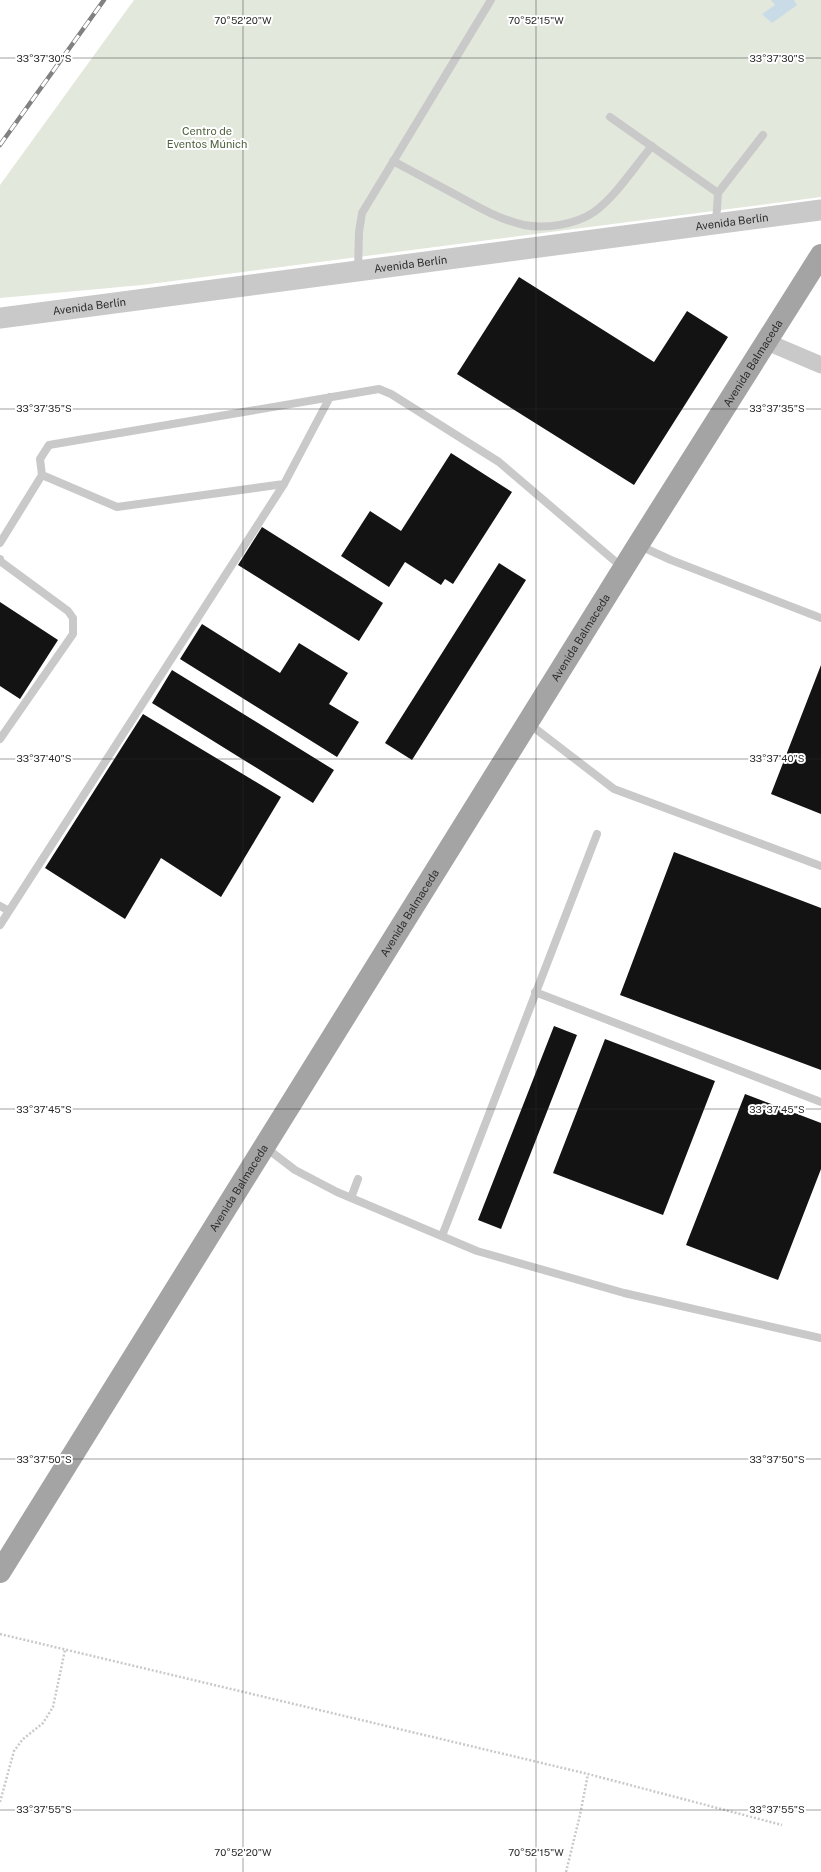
<svg xmlns="http://www.w3.org/2000/svg" width="821" height="1872" font-family="'Public Sans',sans-serif">
<style>
.green{fill:#e2e8db}
.water{fill:#c8dbe6}
.building{fill:#131313}
.lines{fill:none;stroke-linecap:round;stroke-linejoin:round}
.path{stroke:#c9c9c9;stroke-width:2.5;stroke-dasharray:2 2;stroke-linecap:butt}
.service{stroke:#c9c9c9;stroke-width:8}
.minor{stroke:#c9c9c9;stroke-width:17}
.tertiary{stroke:#c9c9c9;stroke-width:21}
.primary{stroke:#a4a4a4;stroke-width:22}
.rail-casing{stroke:#818181;stroke-width:4.5}
.rail{stroke:#fff;stroke-width:3;stroke-dasharray:9;stroke-linecap:butt}
.ticks{fill:none;stroke:#2c2c2c;stroke-width:1;stroke-opacity:0.45}
.labels{text-anchor:middle;dominant-baseline:central;stroke-width:4;stroke-linejoin:round;paint-order:stroke}
.park-label{font-size:11px;fill:#4f623e;stroke:#fff}
.street-label{font-size:11px;fill:#2c2c2c;stroke:#fff}
.ticks-label{font-size:10px;text-anchor:middle;fill:#2c2c2c;stroke:#fff;stroke-width:4;stroke-linejoin:round;paint-order:stroke}
</style>
<rect width="100%" height="100%" fill="#fff"/>
<path class="green" d="M134,0H821V197L142,285L0,298V185Z"/>
<path class="water" d="M771,0H794L797,5L772,23L762,14L775,5Z"/>
<path class="building" d="M519,277L654,362L687,311L728,337L634,485L457,374Z
M451,453L512,492L453,584L445,579L441,585L405,562L389,587L341,556L370,511L401,531Z
M262,527L383,603L359,641L238,565Z
M499,563L526,580L412,760L385,743Z
M0,602L58,640L20,699L0,686Z
M202,624L280,673L299,643L348,673L329,704L359,722L337,757L180,659Z
M821,665V814L771,794Z
M172,670L334,770L313,803L152,703Z
M143,714L281,797L221,897L161,858L125,919L45,868Z
M674,852L821,908V1070L620,995Z
M554,1026L577,1035L501,1229L478,1220Z
M605,1039L715,1081L663,1215L553,1173Z
M745,1094L821,1123V1169L778,1280L686,1245Z"/>
<g class="lines">
<path class="path" d="M0,1634L588,1774L782,1825
M0,1802L14,1751L23,1739L43,1723L53,1707L65,1650
M566,1872L580,1815L588,1774"/>
<path class="service" d="M610,117L718,193
M393,161C415,173 438,185 460,197C480,208 501,220 524,225C545,229 575,225 594,212C617,195 634,167 652,146
M716,223L718,193L763,135
M358,270L359,232L362,213L491,0
M42,475L117,507L284,484L330,397
M0,543L42,475L40,459L49,445L379,389L391,394L499,462L623,568
M638,545L671,560L821,618
M0,559V561L68,611L73,618V634L0,739
M528,723L614,789L821,866
M0,906L9,911
M0,925L284,484
M535,992L821,1102
M265,1147L295,1170L337,1192L477,1251L624,1293L821,1338
M351,1198L358,1179
M442,1236L597,834"/>
<path class="minor" d="M767,342L821,365"/>
<path class="tertiary" id="s1" d="M0,318L821,210"/>
<path class="primary" id="s2" d="M0,1572L638,545L821,255"/>
<defs>
<path id="rail" d="M0,145L104,0"/>
</defs>
<use href="#rail" class="rail-casing"/>
<use href="#rail" class="rail"/>
</g>
<path class="ticks" d="M243,0V1872M536,0V1872M0,58H821M0,409H821M0,759H821M0,1109H821M0,1459H821M0,1810H821"/>
<g class="labels">
<g class="park-label">
<text x="207" y="131">Centro de<tspan x="207" dy="13">Eventos Múnich</tspan></text>
</g>
<g class="street-label">
<text stroke="none"><textPath href="#s1" startOffset="738">Avenida Berlín</textPath></text>
<text stroke="none"><textPath href="#s1" startOffset="414">Avenida Berlín</textPath></text>
<text stroke="none"><textPath href="#s1" startOffset="90">Avenida Berlín</textPath></text>
<text stroke="none"><textPath href="#s2" startOffset="1424">Avenida Balmaceda</textPath></text>
<text stroke="none"><textPath href="#s2" startOffset="1100">Avenida Balmaceda</textPath></text>
<text stroke="none"><textPath href="#s2" startOffset="776">Avenida Balmaceda</textPath></text>
<text stroke="none"><textPath href="#s2" startOffset="452">Avenida Balmaceda</textPath></text>
</g>
</g>
<g class="ticks-label">
<text x="243" y="24">70°52'20"W</text>
<text x="536" y="24">70°52'15"W</text>
<text x="44" y="62">33°37'30"S</text>
<text x="777" y="62">33°37'30"S</text>
<text x="44" y="412">33°37'35"S</text>
<text x="777" y="412">33°37'35"S</text>
<text x="44" y="762">33°37'40"S</text>
<text x="777" y="762">33°37'40"S</text>
<text x="44" y="1113">33°37'45"S</text>
<text x="777" y="1113">33°37'45"S</text>
<text x="44" y="1463">33°37'50"S</text>
<text x="777" y="1463">33°37'50"S</text>
<text x="44" y="1813">33°37'55"S</text>
<text x="777" y="1813">33°37'55"S</text>
<text x="243" y="1856">70°52'20"W</text>
<text x="536" y="1856">70°52'15"W</text>
</g>
</svg>
